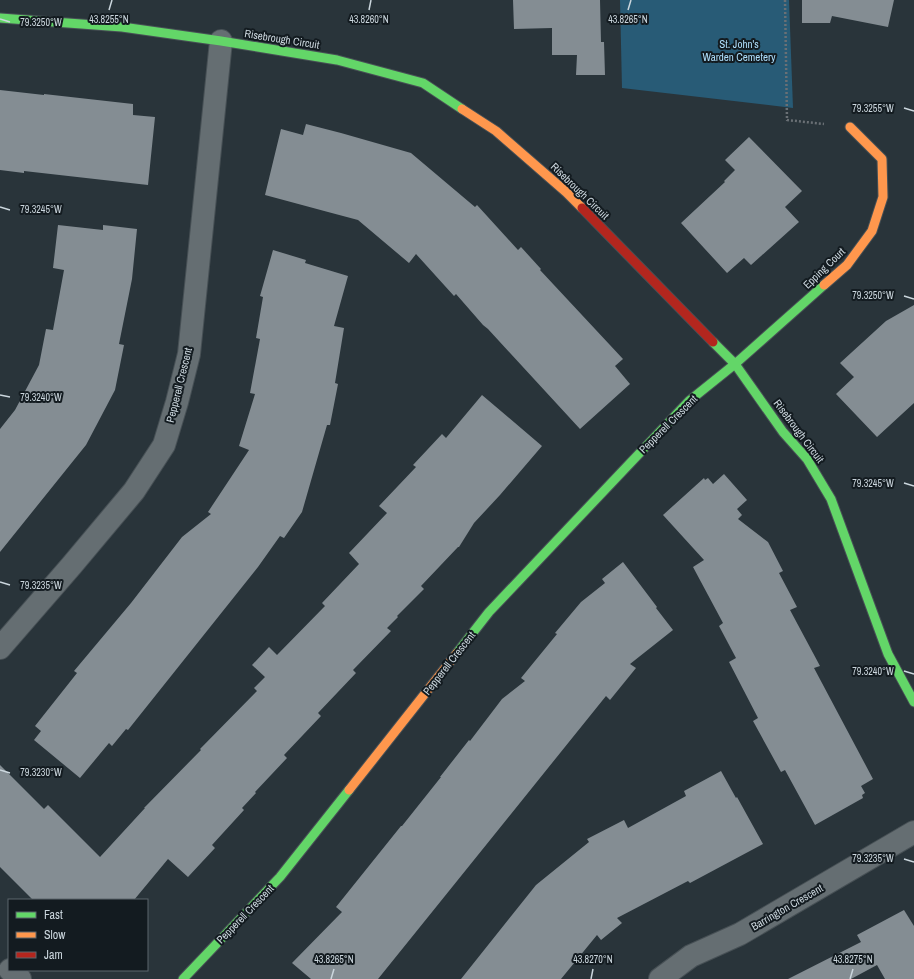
<svg xmlns="http://www.w3.org/2000/svg" width="914" height="979" font-family="'Archivo Narrow',sans-serif">
<style>
.green{fill:#285b76}
.building{fill:#848d93}
.lines{fill:none;stroke-linecap:round;stroke-linejoin:round}
.street-casing{stroke:#475055;stroke-width:24}
.fast-casing{stroke:#475055;stroke-width:11}
.slow-casing{stroke:#475055;stroke-width:11}
.jam-casing{stroke:#475055;stroke-width:11}
.path{stroke:#6a7075;stroke-width:2.5;stroke-dasharray:2 2;stroke-linecap:butt}
.street{stroke:#656e72;stroke-width:22}
.fast{stroke:#63d668;stroke-width:9}
.slow{stroke:#ff974d;stroke-width:9}
.jam{stroke:#b3261e;stroke-width:9}
.ticks{fill:none;stroke:#cbd6dd;stroke-width:1.5}
.labels{text-anchor:middle;dominant-baseline:central;stroke-width:4;stroke-linejoin:round;paint-order:stroke}
.street-label{font-size:11px;fill:#cbd6dd;stroke:#131b20}
.park-label{font-size:11px;fill:#adddfa;stroke:#131b20}
.ticks-label{font-size:10px;text-anchor:middle;fill:#cbd6dd;stroke:#131b20;stroke-width:4;stroke-linejoin:round;paint-order:stroke}
</style>
<rect width="100%" height="100%" fill="#29343a"/>
<path class="green" d="M620,0H789L793,108L622,88Z"/>
<path class="building" d="M513,0H600L601,42H604L605,75H576L577,55H552V28L514,29Z
M802,0H894L888,27L832,16L830,23H802Z
M0,90L44,95V94L133,104V115L155,117L148,185L24,171V173L0,170Z
M306,124L341,133L411,153L475,207L477,205L518,250L521,247L541,269L540,270L623,359L615,366L630,384L580,429L488,329L483,325L456,294L454,296L416,254L409,263L358,220L328,212L265,195L281,129L303,135Z
M749,137L802,191L785,207L799,222L751,265L744,258L727,273L681,223L725,182L724,181L735,170L725,160Z
M58,225L103,230V225L137,229L132,279L119,344L124,345L115,390L86,445L0,552V429L15,410L39,365L46,329L53,330L64,270L53,268Z
M273,250L306,260L305,263L348,276L334,326L344,328L335,383L338,384L330,425H327L302,512L284,538L280,536L258,567L128,730L126,729L112,746L109,743L80,778L34,740L41,731L35,726L77,673L74,671L131,603L182,537L211,514L208,512L249,450L239,446L255,394L250,393L260,339L256,338L263,297L260,296Z
M914,305V403L877,437L836,394L854,377L840,363L886,321Z
M482,395L542,446L500,495L474,523L459,547H458L421,586L424,589L397,616L398,617L387,628L391,631L353,670L356,673L318,713L321,716L284,755L287,758L255,792L256,793L242,808L244,810L212,845L215,848L188,877L168,859L134,900H33L0,867V765L44,809L48,805L100,857L145,808H144L201,750L200,749L257,691L254,688L265,677L252,665L269,647L277,655L325,606L322,603L359,564L349,553L387,513L379,506L416,467L413,465L442,434L446,438Z
M724,474L747,500L737,509L742,515L738,519L768,542L783,571L779,573L797,607L790,610L820,666L814,668L873,779L861,786L865,793L862,795L863,798L815,825L785,770L781,772L753,721L758,718L729,662L736,658L719,626L723,623L693,567L704,560L663,515L704,478L705,480L708,478L713,484Z
M623,562L657,607L656,608L673,630L630,664L636,668L610,700L606,696L428,917L378,979H311L292,963L342,912L336,907L401,826H402L441,777H440L469,740L470,741L502,699L525,681L521,678L557,634L555,633L581,602L605,583L602,579Z
M721,771L736,798L737,797L763,844L690,883L688,881L617,918L622,923L601,940L597,935L561,979H461L536,885L589,842L587,839L624,820L628,828L686,796L684,791Z
M904,910L914,926V979H885L877,965L851,979H788L861,942L857,935Z"/>
<g class="lines">
<defs>
<path id="street" d="M0,648L72,565L134,491L164,445L177,402L189,354L221,41
M10,970L20,979
M660,979L691,956L740,934L914,832"/>
<path id="fast" d="M0,18L122,27L221,41L337,60L423,83L462,109
M713,342L735,364L783,432L807,459L831,499L888,654L914,702
M457,653L489,612L689,401L735,364L824,285
M183,979L280,877L349,790"/>
<path id="slow" d="M462,109L496,131L566,192L582,208
M824,285L847,265L872,231L883,197L882,159L850,127
M349,790L457,653"/>
<path id="jam" d="M582,208L713,342"/>
</defs>
<use href="#street" class="street-casing"/>
<use href="#fast" class="fast-casing"/>
<use href="#slow" class="slow-casing"/>
<use href="#jam" class="jam-casing"/>
<path class="path" d="M785,0L787,120L824,124"/>
<use href="#street" class="street"/>
<use href="#fast" class="fast"/>
<use href="#slow" class="slow"/>
<use href="#jam" class="jam"/>
</g>
<path class="ticks" d="M109,10L112,0M369,10L371,0M628,10L631,0M0,19L10,22M904,108L914,111M0,207L10,210M904,296L914,299M0,395L10,397M904,483L914,486M0,582L10,585M904,671L914,674M0,770L10,773M904,859L914,862M331,979L334,969M591,979L593,969M850,979L853,969"/>
<g class="labels">
<g class="street-label">
<text transform="translate(282 39) rotate(9)">Risebrough Circuit</text>
<text transform="translate(580 191) rotate(44)">Risebrough Circuit</text>
<text transform="translate(824 268) rotate(-44)">Epping Court</text>
<text transform="translate(179 385) rotate(-76)">Pepperell Crescent</text>
<text transform="translate(668 424) rotate(-45)">Pepperell Crescent</text>
<text transform="translate(799 431) rotate(53)">Risebrough Circuit</text>
<text transform="translate(449 663) rotate(-52)">Pepperell Crescent</text>
<text transform="translate(787 907) rotate(-30)">Barrington Crescent</text>
<text transform="translate(245 914) rotate(-46)">Pepperell Crescent</text>
</g>
<g class="park-label">
<text x="739" y="44">St. John's<tspan x="739" dy="13">Warden Cemetery</tspan></text>
</g>
</g>
<g class="ticks-label">
<text x="109" y="23">43.8255°N</text>
<text x="369" y="23">43.8260°N</text>
<text x="628" y="23">43.8265°N</text>
<text x="41" y="26">79.3250°W</text>
<text x="873" y="112">79.3255°W</text>
<text x="41" y="213">79.3245°W</text>
<text x="873" y="299">79.3250°W</text>
<text x="41" y="401">79.3240°W</text>
<text x="873" y="487">79.3245°W</text>
<text x="41" y="589">79.3235°W</text>
<text x="873" y="675">79.3240°W</text>
<text x="41" y="776">79.3230°W</text>
<text x="873" y="862">79.3235°W</text>
<text x="334" y="963">43.8265°N</text>
<text x="593" y="963">43.8270°N</text>
<text x="853" y="963">43.8275°N</text>
</g>
<rect x="8" y="899" width="140" height="72" fill="#131b20" stroke="#5d666c"/>
<rect x="16" y="912" width="20" height="6" fill="#63d668" stroke="#5d666c"/>
<text x="44" y="919" font-size="12" fill="#cbd6dd">Fast</text>
<rect x="16" y="932" width="20" height="6" fill="#ff974d" stroke="#5d666c"/>
<text x="44" y="939" font-size="12" fill="#cbd6dd">Slow</text>
<rect x="16" y="952" width="20" height="6" fill="#b3261e" stroke="#5d666c"/>
<text x="44" y="959" font-size="12" fill="#cbd6dd">Jam</text>
</svg>
